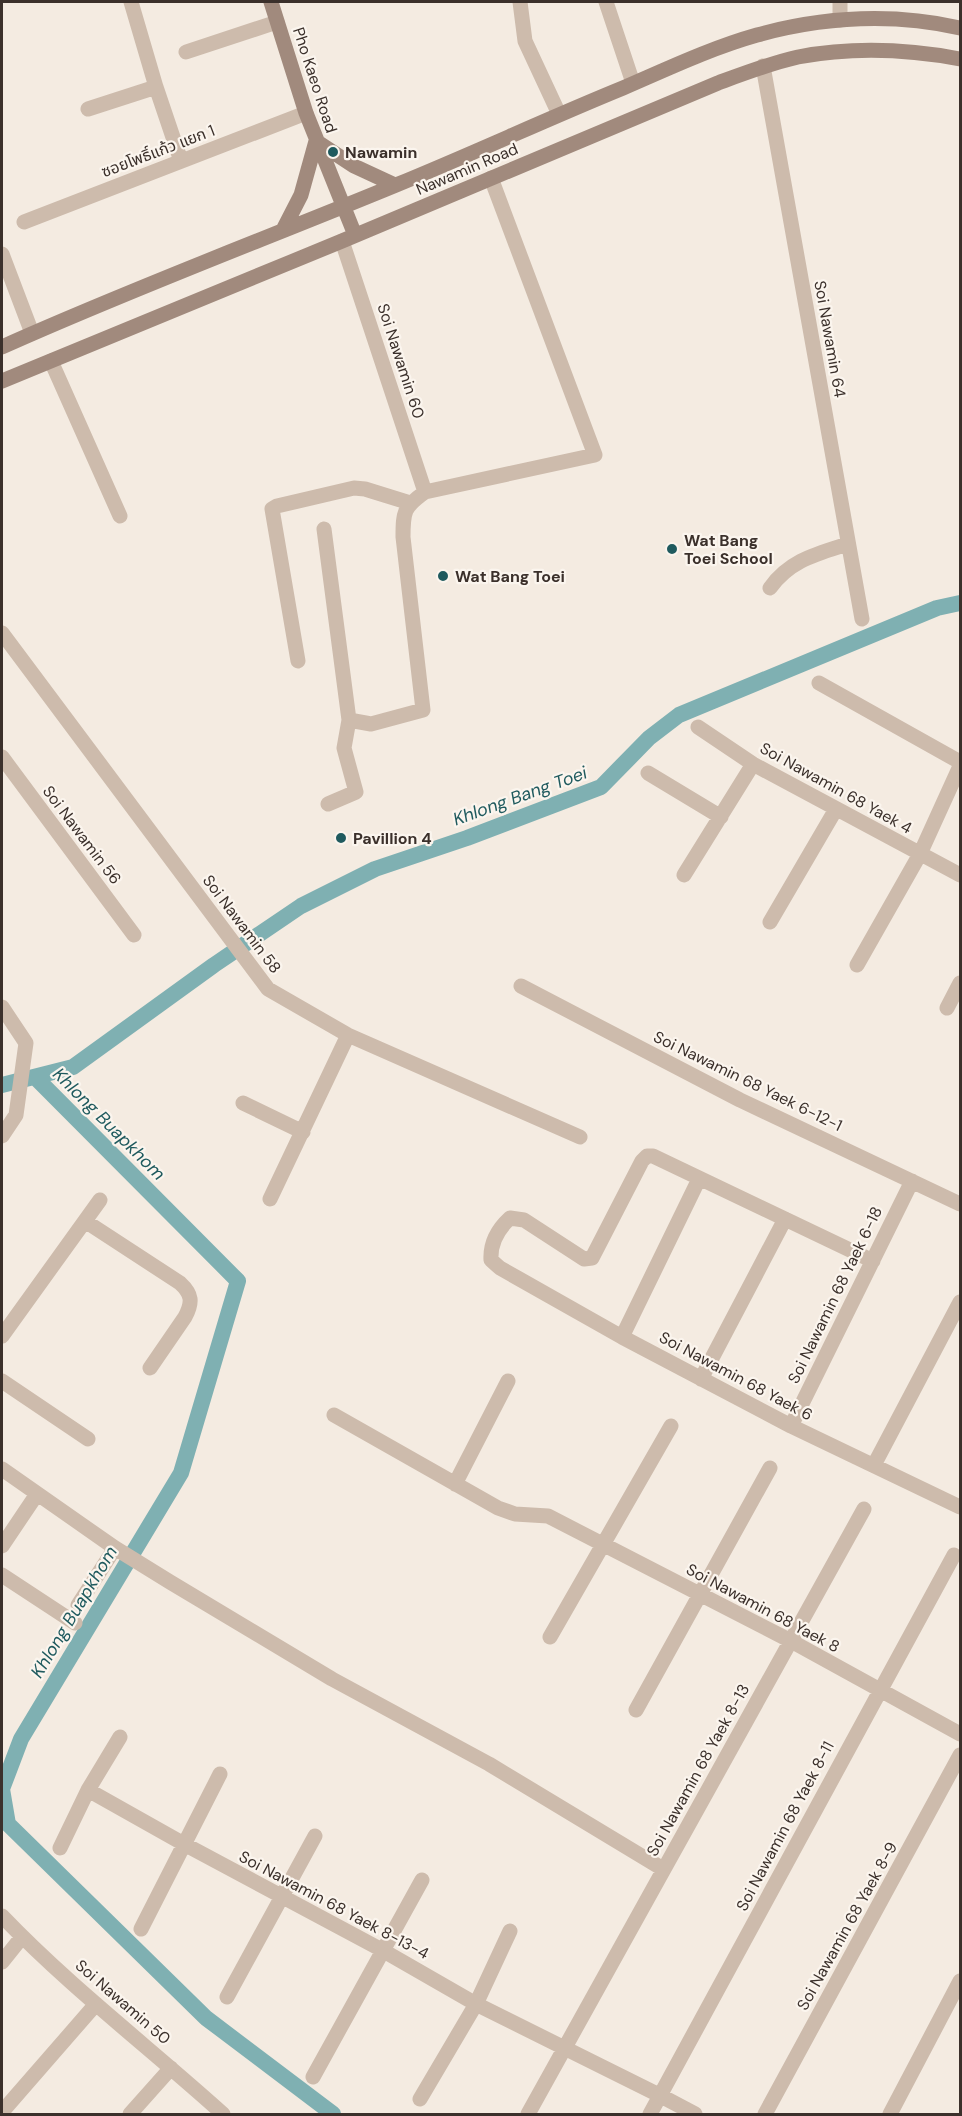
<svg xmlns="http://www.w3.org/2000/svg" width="962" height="2116" font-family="'DM Sans','Noto Sans Thai',sans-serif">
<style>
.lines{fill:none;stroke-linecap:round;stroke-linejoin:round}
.canal{stroke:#7fb0b2;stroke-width:16}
.street{stroke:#cdbbac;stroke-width:15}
.secondary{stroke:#a18a7d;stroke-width:15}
.poi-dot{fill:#1f5a5e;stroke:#fbf5ee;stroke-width:2}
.labels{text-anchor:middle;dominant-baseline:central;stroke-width:4.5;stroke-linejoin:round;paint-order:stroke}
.street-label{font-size:16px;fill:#3b302b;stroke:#fbf5ee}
.poi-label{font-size:16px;font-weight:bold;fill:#3b302b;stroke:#fbf5ee;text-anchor:start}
.water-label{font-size:18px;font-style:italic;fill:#1f5a5e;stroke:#fbf5ee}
</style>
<rect width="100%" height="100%" fill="#f4ebe1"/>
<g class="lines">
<path class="canal" d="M35,1077L238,1281L181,1473L21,1739L2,1789L8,1824L206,2018L333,2114
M2,1085L73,1067L214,965L301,906L375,869L467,838L601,787L649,738L679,715L937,608L960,603"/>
<path class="street" d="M131,2L156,87L181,161
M520,2L525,41L559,114
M606,2L633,83
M840,20V2
M186,52L277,22
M763,66L862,619
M88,109L156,87
M24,222L306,113
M342,241L425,492
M2,254L32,333
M51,361L120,516
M324,529L349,720L371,724L423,710L403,537C403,511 404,507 425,492L595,455L491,178
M770,588C790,560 817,554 848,544
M2,633L268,989L348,1035L580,1137
M298,661L272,509L277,506L354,488L365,489L410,503
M819,683L960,762
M698,727L753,764L960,875
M2,757L134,935
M648,773L721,817
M328,804L356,792L344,748L349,720
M684,875L753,764
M770,922L836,809
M857,965L920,854L960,766
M521,986L740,1100L960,1204
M2,1007L26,1043L16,1115L2,1136
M947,1008L960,983
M243,1103L303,1132
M270,1199L348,1035
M85,1221L180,1283C192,1294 193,1302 185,1317L150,1368
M873,1261L653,1156H647L642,1161L592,1258L584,1259L524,1220L510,1218C497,1230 490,1243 491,1260L500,1268L622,1337L791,1426L960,1507
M2,1336L100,1200
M622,1337L699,1179
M701,1379L785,1219
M2,1381L88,1439
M334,1415L498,1508L515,1514L548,1516L791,1641L960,1734
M791,1426L912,1181
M874,1465L960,1302
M2,1469L115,1548L170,1582L332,1679L489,1764L663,1869
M455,1484L508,1381
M2,1546L37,1494
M2,1575L75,1623
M78,1605L115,1548
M550,1637L671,1426
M636,1710L770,1468
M88,1790L184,1844L382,1950L476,2004L661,2096L695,2114
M60,1848L88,1790L120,1737
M2,1916C70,1987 150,2048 223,2114
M141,1929L220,1774
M2,1962L22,1937
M227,1997L315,1836
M313,2077L422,1880
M420,2099L476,2004L510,1931
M2,2112L96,2004
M130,2114L171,2068
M528,2114L864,1509
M650,2114L954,1555
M765,2114L960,1755
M890,2114L960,1981"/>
<path class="secondary" d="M271,2L306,113L355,235
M316,141L354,166L395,185
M283,230L301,195L316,141
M2,347C131,289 265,239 396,185C472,154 547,119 623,88C667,69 711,48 757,35C823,17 893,13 960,28
M2,381L342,241L718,83C745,73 771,63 798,57C851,47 907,49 960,59"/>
</g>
<g class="poi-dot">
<circle cx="333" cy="152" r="6"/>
<circle cx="672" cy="549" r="6"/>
<circle cx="443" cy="576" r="6"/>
<circle cx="341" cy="838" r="6"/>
</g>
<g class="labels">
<g class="street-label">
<text transform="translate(315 80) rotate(72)">Pho Kaeo Road</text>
<text transform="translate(158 151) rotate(-21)">ซอยโพธิ์แก้ว แยก 1</text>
<text transform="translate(467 169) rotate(-23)">Nawamin Road</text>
<text transform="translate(830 339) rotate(80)">Soi Nawamin 64</text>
<text transform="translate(401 361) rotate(72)">Soi Nawamin 60</text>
<text transform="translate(836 788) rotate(29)">Soi Nawamin 68 Yaek 4</text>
<text transform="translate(82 835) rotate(53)">Soi Nawamin 56</text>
<text transform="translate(242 924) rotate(53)">Soi Nawamin 58</text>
<text transform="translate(748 1081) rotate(26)">Soi Nawamin 68 Yaek 6-12-1</text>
<text transform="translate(835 1295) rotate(-64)">Soi Nawamin 68 Yaek 6-18</text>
<text transform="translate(736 1376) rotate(28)">Soi Nawamin 68 Yaek 6</text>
<text transform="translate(763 1608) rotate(28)">Soi Nawamin 68 Yaek 8</text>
<text transform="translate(698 1770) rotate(-61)">Soi Nawamin 68 Yaek 8-13</text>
<text transform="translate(785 1826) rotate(-62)">Soi Nawamin 68 Yaek 8-11</text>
<text transform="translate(334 1905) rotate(28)">Soi Nawamin 68 Yaek 8-13-4</text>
<text transform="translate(847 1926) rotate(-61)">Soi Nawamin 68 Yaek 8-9</text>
<text transform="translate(123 2002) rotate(41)">Soi Nawamin 50</text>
</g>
<g class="poi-label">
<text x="345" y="152">Nawamin</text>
<text x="684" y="540">Wat Bang<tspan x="684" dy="18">Toei School</tspan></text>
<text x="455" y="576">Wat Bang Toei</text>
<text x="353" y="838">Pavillion 4</text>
</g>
<g class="water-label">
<text transform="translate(520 796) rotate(-20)">Khlong Bang Toei</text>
<text transform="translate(109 1124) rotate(45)">Khlong Buapkhom</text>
<text transform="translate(74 1612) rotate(-59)">Khlong Buapkhom</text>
</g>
</g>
<rect width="962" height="2116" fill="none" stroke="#3b302b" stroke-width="6"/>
</svg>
